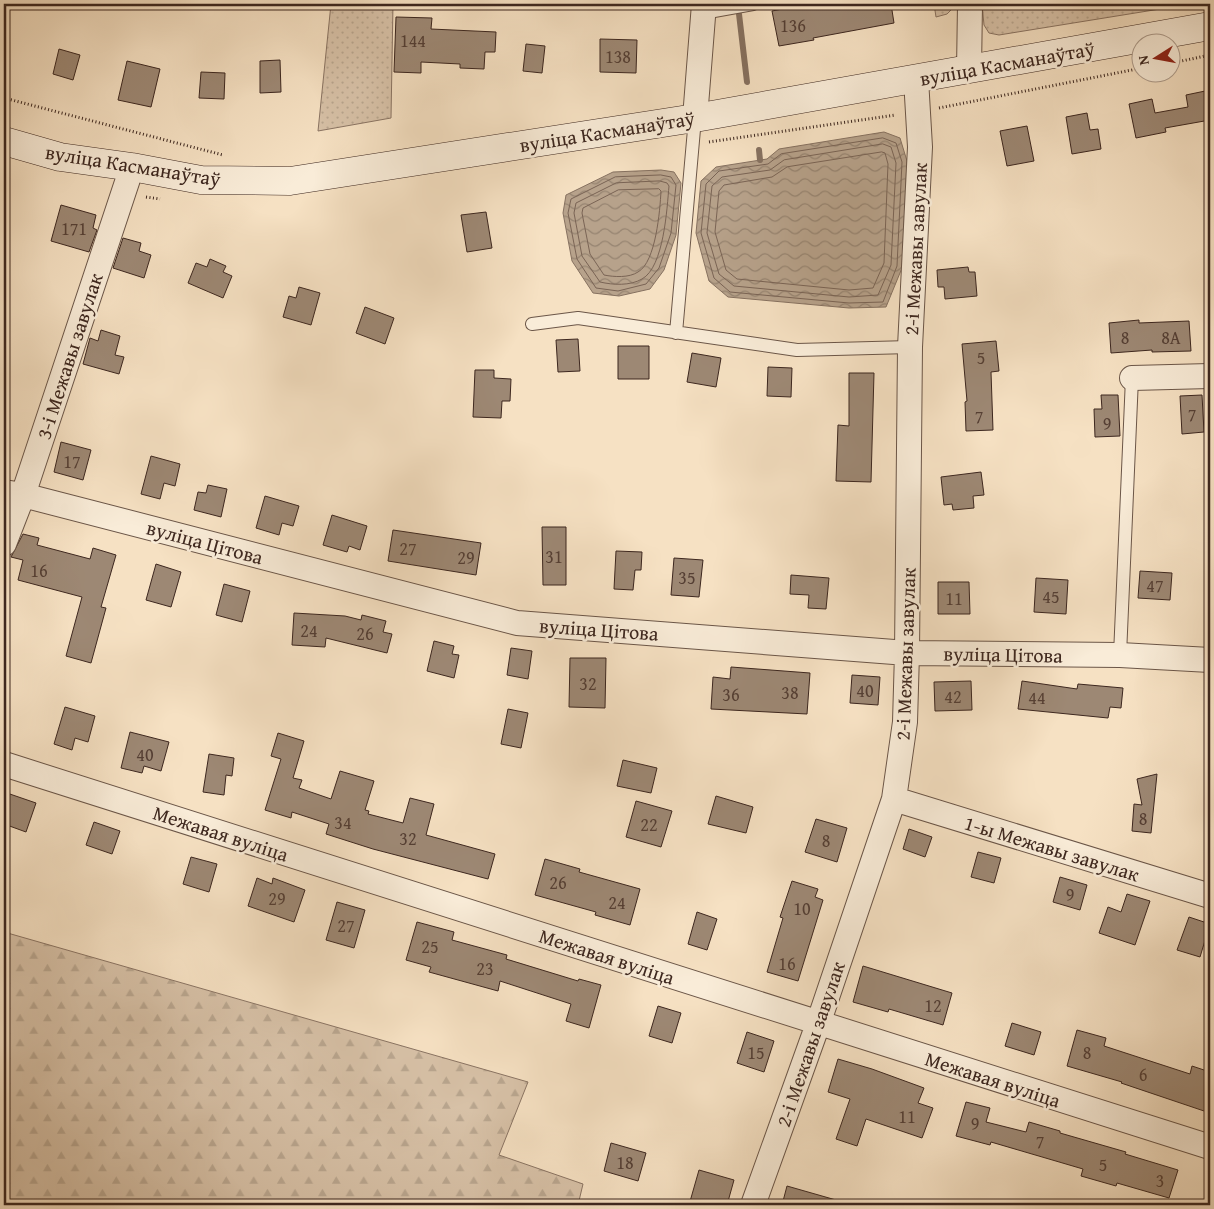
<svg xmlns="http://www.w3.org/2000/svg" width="1214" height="1209" font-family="'Gentium Book Plus',serif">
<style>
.grass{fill:url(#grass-dots);stroke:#8a7463}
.forest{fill:url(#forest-firs);stroke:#8a7463}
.water{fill:url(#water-waves);stroke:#867160}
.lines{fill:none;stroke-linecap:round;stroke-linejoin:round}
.shore{stroke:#7a6455;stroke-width:1}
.stream{stroke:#867160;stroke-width:6}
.building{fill:#9d8874;stroke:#3d271f}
.service-casing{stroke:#6b5648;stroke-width:14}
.minor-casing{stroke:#6b5648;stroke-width:26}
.secondary-casing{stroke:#3d271f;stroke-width:29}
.path{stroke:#3d271f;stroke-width:3;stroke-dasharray:1 2.5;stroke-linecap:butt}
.service{stroke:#f9ecd8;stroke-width:12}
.minor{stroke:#f9ecd8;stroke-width:24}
.secondary{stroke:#f9ecd8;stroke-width:28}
.labels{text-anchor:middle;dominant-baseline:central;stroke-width:5;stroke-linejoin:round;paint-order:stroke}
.number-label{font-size:18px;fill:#553f34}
.street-label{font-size:20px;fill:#3d271f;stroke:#f9ecd8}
</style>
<defs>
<pattern id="grass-dots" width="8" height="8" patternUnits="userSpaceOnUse" patternTransform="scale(1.25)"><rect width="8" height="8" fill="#d7c1a7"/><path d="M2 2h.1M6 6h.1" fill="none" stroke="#b9a68f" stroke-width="1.8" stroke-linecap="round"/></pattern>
<pattern id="forest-firs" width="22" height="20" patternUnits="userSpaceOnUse" patternTransform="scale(1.25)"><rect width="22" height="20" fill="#d7c1a7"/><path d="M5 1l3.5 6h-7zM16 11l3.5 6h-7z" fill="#b9a68f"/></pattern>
<pattern id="water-waves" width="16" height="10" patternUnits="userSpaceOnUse" patternTransform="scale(1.25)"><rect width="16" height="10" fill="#b7a28b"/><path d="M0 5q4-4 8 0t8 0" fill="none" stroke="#968471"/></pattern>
</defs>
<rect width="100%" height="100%" fill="#f6e1c3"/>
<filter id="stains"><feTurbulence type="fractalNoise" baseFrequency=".004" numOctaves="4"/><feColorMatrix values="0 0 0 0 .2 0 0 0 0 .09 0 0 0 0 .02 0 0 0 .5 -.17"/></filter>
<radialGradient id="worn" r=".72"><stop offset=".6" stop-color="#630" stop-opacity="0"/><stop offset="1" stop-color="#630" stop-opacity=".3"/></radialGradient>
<path class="grass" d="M331,4H393L391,118L318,131Z
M934,4H956L955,6L947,14L936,17Z
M982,4H1191L999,35L989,33L984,25Z"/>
<path class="forest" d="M4,932L528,1082L499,1155L583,1184L578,1205H4Z"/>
<path class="water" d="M884,132L900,138L907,161L902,268L886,307L849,308L728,297L709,281L696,233L701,181L716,167L767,159L779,149Z
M661,170L674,172L681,183L676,235L664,270L650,289L619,296L593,293L572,261L563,213L566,195L613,172Z"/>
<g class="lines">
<path class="shore" d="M883,138L896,143L902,162L897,266L883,302L849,303L730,292L714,278L701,233L706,184L719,171L768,164L781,154Z
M883,144L891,147L896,163L891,265L878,295L849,297L734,286L719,274L707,233L712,186L722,177L770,170L784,160Z
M882,152L885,153L888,164L884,263L873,288L849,290L737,279L726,270L715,232L719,191L724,185L772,177L787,167Z
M661,175L671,177L676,185L671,233L659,268L646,284L618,291L596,288L577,259L568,213L571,199L615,177Z
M660,181L667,183L669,186C667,208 664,267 642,279C630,286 613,285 600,282L582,256L574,213L576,203L616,183Z
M659,189L661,191C660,210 656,262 638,272C629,278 614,277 604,275L590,254L582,213L583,208L618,190Z"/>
<path class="stream" d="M739,14L747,82
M759,150L760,160"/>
</g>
<path class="building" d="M809,4H891L894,23L813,38L814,40L779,46L772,11Z
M396,17L432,18L431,29L496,32L495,52H485L484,69L460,68V64L421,62V73L394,72Z
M600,39L637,40L636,73L600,72Z
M526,44L545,46L542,73L523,71Z
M59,49L80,55L73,80L53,74Z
M280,60L281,92L260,93V61Z
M127,61L160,69L151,107L118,100Z
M201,72L225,73L224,99L199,98Z
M1210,90V120L1165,128L1166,132L1136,138L1129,104L1152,99L1155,113L1188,107L1186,95Z
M1087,113L1090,130L1098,129L1101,149L1072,154L1066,117Z
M1027,126L1034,161L1007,166L1000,131Z
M61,205L96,215L93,228L97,230L89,252L51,241Z
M486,212L492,248L467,252L461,215Z
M123,238L141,243L139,251L151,255L144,278L113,268Z
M210,259L226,266L223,272L232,276L223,298L188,283L196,263L207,267Z
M968,267L969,272H975L977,296L945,299L944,287H938L937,270Z
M299,287L320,293L311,325L283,317L289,296L296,298Z
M365,307L394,318L385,344L356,333Z
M1139,320V323L1189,321L1191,351L1152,352V350L1111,353L1109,323Z
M101,330L120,336L115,355L124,357L119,374L83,364L90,338L98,341Z
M578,339L580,371L558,372L556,340Z
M996,341L999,371L991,372L993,430L966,431L965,402L967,401L962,344Z
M618,346H649V379H618Z
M692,353L721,358L716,387L687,382Z
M768,367L792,368L791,397L767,396Z
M475,370H494V378L511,379L510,401H502L501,418L473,417Z
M849,373H874L871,482L836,481L838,425L849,426Z
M1101,395H1118L1120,436L1095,437L1094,409H1102Z
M1202,395L1204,432L1182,434L1180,396Z
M61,442L91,450L83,480L54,472Z
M151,456L180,464L175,486L164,483L160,499L141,494Z
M981,472L984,495L973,496L974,508L953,510L952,504L944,505L941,477Z
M208,485L227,489L221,517L194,510L198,492L206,493Z
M265,496L299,506L293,526L282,523L279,535L256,528Z
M332,515L367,526L360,550L349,546L347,552L323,545Z
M542,527H566V585H543Z
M393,530L481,543L476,575L388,561Z
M23,534L39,538L37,545L90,559L93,548L116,555L101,607L106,608L91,663L66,656L82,597L18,580L23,560L11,557Z
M616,551L642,552L641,570H635L633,590L614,589Z
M674,558L703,560L699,597L671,595Z
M156,564L181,572L171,607L146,600Z
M1140,571L1172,573L1170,600L1138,598Z
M791,575L829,578L826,609L808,608L809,595L790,594Z
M1036,578L1068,580L1066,614L1034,612Z
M938,582H969L970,614H938Z
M224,584L250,591L242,622L216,615Z
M294,613L345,616L361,620L362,615L386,621L383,632L392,634L387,653L326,638L325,647L292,645Z
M434,641L454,646L452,654L459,655L454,678L427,671Z
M511,648L532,651L528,679L507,675Z
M570,658H606L605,708L569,707Z
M731,667L810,673L807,714L711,709L713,677L730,679Z
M852,675L880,677L878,705L850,703Z
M971,681L972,710L935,711L934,682Z
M1022,681L1077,689L1078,684L1123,688L1121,708L1110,707L1108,718L1018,709Z
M65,707L95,716L88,742L75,738L72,750L54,744Z
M508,709L528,713L521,748L501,744Z
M130,732L169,742L161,771L144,766L142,773L121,768Z
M278,733L304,741L293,778L302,780L299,788L331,799L340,771L374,781L365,810L369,811L368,814L403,823L410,798L434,804L426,835L495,854L488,879L373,849L326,834L329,824L292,812L291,818L265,810L281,759L271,756Z
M209,754L234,758L232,776L226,775L224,795L203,792Z
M623,760L657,768L651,793L617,786Z
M1157,774L1151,833L1132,831L1134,804L1142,805L1137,779Z
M4,792L36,803L26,832L4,824Z
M716,796L753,807L746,833L708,824Z
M636,801L672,811L661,847L626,837Z
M816,819L847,828L837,862L805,852Z
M94,822L120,831L112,854L86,845Z
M909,829L932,837L925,857L903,849Z
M978,852L1001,858L994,883L971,877Z
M191,857L217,864L209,892L183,884Z
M545,859L580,869L579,872L640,889L630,925L595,915L596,912L535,895Z
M1060,877L1087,885L1080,910L1053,902Z
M257,878L272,884L273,878L305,890L294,922L248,906Z
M792,881L818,889L815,897L823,900L798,981L767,972L783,918L780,917Z
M1127,894L1150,901L1135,945L1099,933L1108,907L1121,912Z
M337,902L365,910L354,948L326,940Z
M697,912L717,919L707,950L688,944Z
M1189,917L1210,924L1200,957L1177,950Z
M417,922L454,932L452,940L507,955L506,959L578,981L579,979L601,985L589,1028L566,1021L571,1004L500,981L498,991L429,972L431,967L406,960Z
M863,966L952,993L943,1025L889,1009L888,1012L853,1002Z
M658,1006L681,1013L672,1043L649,1036Z
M1012,1023L1041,1032L1034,1055L1005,1046Z
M1077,1030L1106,1038L1104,1046L1190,1074L1192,1066L1210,1072V1113L1121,1083L1122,1082L1067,1066Z
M747,1032L774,1041L764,1072L737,1063Z
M838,1059L872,1069L924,1088L918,1103L933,1108L922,1138L866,1119L857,1146L836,1139L850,1099L828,1092Z
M966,1102L990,1108L986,1122L1026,1132L1029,1122L1060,1131V1133L1126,1152L1125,1154L1178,1170L1169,1198L1117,1183L1116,1186L1081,1176L1083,1169L991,1142L990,1145L956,1136Z
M611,1143L646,1153L638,1181L604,1171Z
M699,1170L734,1180L727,1205H689Z
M787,1186L836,1200V1205H782Z"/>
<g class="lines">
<defs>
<path id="service" d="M703,13L753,4
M532,324L578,318L797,350L910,347
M676,333L695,118
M1120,655L1132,378"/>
<path id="minor" d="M969,70L970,4
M695,118L704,4
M1132,378L1210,376
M4,492L23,495L517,623L907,653L1120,655L1210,660
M4,544L23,495L132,167
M4,764L1210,1147
M894,799L1210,896
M753,1205L818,1024L894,799L905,722L907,653L910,347L920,147L916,79"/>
<path id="secondary" d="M4,141L60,157L132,167L201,180L290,181L695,118L1210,26"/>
</defs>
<use href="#service" class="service-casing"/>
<use href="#minor" class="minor-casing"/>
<use href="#secondary" class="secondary-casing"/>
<path class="path" d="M1172,63L1210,55
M4,98L223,155
M939,108L1142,68
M709,142L896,115
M146,197L160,199"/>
<use href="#service" class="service"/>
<use href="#minor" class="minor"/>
<use href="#secondary" class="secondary"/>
</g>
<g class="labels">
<g class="number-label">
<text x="793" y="25">136</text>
<text x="413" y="40">144</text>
<text x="618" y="56">138</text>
<text x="74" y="228">171</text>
<text x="1125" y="337">8</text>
<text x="1171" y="337">8А</text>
<text x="981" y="357">5</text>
<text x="1192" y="414">7</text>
<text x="979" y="416">7</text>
<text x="1107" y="423">9</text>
<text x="72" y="461">17</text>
<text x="408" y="548">27</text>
<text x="554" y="556">31</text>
<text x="466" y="557">29</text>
<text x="39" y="570">16</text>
<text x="687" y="577">35</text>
<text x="1155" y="585">47</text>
<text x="1051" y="596">45</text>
<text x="954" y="598">11</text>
<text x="309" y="630">24</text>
<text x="365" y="633">26</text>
<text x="588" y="683">32</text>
<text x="865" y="690">40</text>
<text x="790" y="692">38</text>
<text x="731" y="694">36</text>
<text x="953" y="696">42</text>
<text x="1037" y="697">44</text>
<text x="145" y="754">40</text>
<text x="1143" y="818">8</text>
<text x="343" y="822">34</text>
<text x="649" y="824">22</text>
<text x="408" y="838">32</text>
<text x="826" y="840">8</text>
<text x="558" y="882">26</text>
<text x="1070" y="894">9</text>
<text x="277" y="898">29</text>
<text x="617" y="902">24</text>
<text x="802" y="908">10</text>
<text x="346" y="925">27</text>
<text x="430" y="946">25</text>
<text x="787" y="963">16</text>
<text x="485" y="968">23</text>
<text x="933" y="1005">12</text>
<text x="756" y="1052">15</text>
<text x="1087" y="1052">8</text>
<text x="1143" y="1074">6</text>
<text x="907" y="1116">11</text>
<text x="975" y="1123">9</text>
<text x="1040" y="1141">7</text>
<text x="625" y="1162">18</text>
<text x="1103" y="1164">5</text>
<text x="1160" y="1180">3</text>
</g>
<g class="street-label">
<text transform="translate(1007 63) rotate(-10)">вуліца Касманаўтаў</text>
<text transform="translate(607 131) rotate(-9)">вуліца Касманаўтаў</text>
<text transform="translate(133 165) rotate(9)">вуліца Касманаўтаў</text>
<text transform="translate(915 249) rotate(-87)">2-і Межавы завулак</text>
<text transform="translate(69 356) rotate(-72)">3-і Межавы завулак</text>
<text transform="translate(205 542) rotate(15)">вуліца Цітова</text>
<text transform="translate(599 629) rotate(4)">вуліца Цітова</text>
<text transform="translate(905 654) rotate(-88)">2-і Межавы завулак</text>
<text transform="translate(1003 654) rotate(1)">вуліца Цітова</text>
<text transform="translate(221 833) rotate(18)">Межавая вуліца</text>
<text transform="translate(1052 848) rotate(17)">1-ы Межавы завулак</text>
<text transform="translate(607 956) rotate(18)">Межавая вуліца</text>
<text transform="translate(810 1044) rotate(-71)">2-і Межавы завулак</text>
<text transform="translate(993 1079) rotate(18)">Межавая вуліца</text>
</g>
</g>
<rect width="1214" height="1209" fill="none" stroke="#f6e1c3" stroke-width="20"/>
<rect x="5" y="5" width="1204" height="1199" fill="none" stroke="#3d271f" stroke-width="2.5"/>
<rect x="10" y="10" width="1194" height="1189" fill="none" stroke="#3d271f"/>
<g transform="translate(1156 58) rotate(259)"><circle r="24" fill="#f9ecd8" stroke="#ae9d8e"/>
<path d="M0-4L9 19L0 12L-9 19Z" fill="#8f2418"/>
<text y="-8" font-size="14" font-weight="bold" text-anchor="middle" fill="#3d271f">N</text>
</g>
<rect width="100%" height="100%" filter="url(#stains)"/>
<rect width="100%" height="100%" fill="url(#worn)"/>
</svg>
